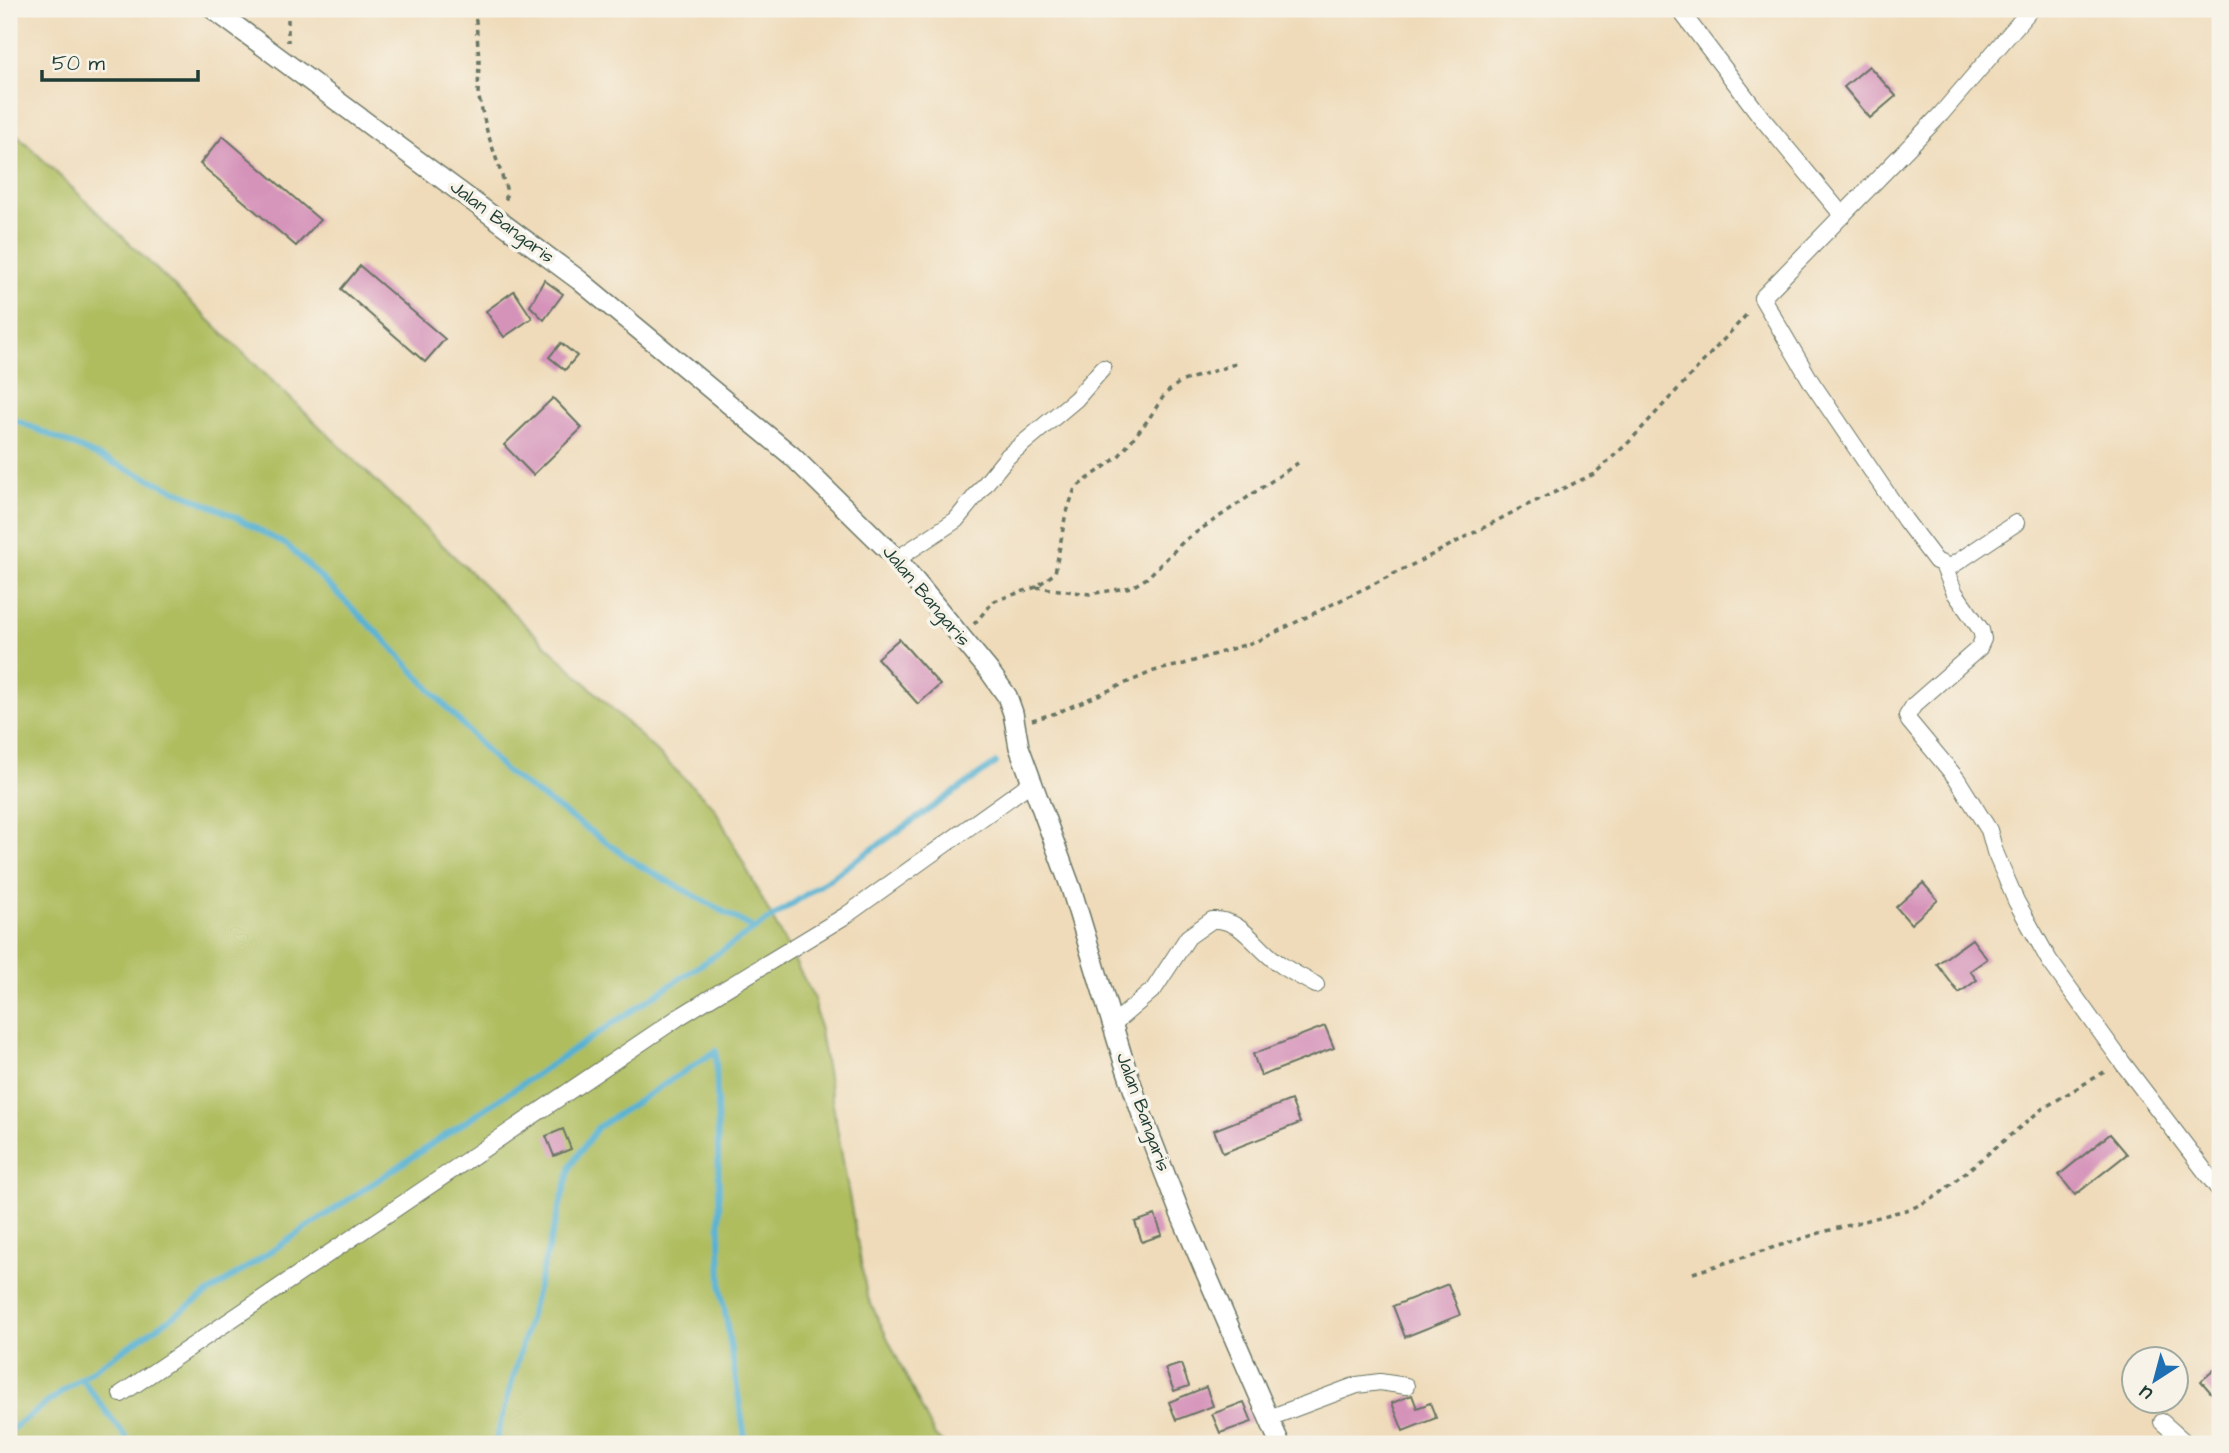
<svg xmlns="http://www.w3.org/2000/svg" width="2229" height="1453" font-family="'Architects Daughter',sans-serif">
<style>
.green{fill:#afbd5f;stroke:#677d4a;stroke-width:2}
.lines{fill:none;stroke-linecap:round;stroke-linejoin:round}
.stream{stroke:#54b1d2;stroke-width:6}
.building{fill:#d593ba}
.minor-casing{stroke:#687463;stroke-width:18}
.tertiary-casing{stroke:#687463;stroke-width:22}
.path{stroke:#687463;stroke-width:3.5;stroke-dasharray:5 5;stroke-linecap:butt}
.minor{stroke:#fff;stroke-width:16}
.tertiary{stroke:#fff;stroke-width:19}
.labels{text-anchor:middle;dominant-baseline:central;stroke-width:7;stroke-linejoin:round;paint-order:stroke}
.street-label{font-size:19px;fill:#1f3d34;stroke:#f7f3e8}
</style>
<rect width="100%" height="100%" fill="#f7f3e8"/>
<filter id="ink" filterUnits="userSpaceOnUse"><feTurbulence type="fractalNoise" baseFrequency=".0143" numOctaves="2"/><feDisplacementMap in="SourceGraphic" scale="14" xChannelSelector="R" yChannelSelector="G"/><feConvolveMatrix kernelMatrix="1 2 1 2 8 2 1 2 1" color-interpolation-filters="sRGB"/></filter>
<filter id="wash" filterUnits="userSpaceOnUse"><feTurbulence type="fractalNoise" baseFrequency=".00686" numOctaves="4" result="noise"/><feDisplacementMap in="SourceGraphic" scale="28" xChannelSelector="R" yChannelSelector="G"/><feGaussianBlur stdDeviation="1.57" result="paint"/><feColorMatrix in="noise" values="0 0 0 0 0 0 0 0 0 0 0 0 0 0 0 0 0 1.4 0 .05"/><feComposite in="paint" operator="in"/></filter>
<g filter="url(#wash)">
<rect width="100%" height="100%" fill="#efdbba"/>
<path class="green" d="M9,127L714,807L814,998L867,1296L935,1436L944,1444H9Z"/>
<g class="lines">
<path class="stream" d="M9,417L234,516L288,546L384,639L505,771L637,864L755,929
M9,1431L81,1378
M131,1444L81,1378L822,884L996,763
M495,1444L571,1165L598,1127L716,1051L721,1287L746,1444"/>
</g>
<g id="blocks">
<path class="building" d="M1869,66L1896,96L1870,118L1844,87Z
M223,136L320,220L296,246L200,164Z
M360,266L445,339L425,362L341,289Z
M544,280L563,294L544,320L530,306Z
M514,291L532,318L504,337L486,311Z
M561,343L577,356L565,370L549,357Z
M553,398L582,428L533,475L504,445Z
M899,639L940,685L918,704L877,658Z
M1923,883L1938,900L1911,924L1896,907Z
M1972,939L1987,959L1970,971L1977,980L1959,993L1937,964Z
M1325,1026L1334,1048L1261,1076L1253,1054Z
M1291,1100L1300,1123L1223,1153L1214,1130Z
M563,1129L571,1149L554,1156L546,1136Z
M2110,1134L2127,1154L2075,1195L2059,1175Z
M1155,1215L1162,1235L1142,1242L1135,1222Z
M1448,1284L1460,1315L1405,1337L1393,1306Z
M1181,1364L1189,1386L1174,1391L1165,1369Z
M2220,1365V1389L2213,1395L2201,1381Z
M1206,1387L1213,1406L1176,1420L1169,1402Z
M1412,1395L1417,1408L1430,1403L1436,1418L1403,1431L1392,1403Z
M1244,1402L1252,1422L1220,1433L1212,1414Z"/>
</g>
</g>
<g filter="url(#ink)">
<use href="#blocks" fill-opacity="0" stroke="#687463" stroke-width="2"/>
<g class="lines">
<defs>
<path id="minor" d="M1679,9L1761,117L1843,216
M2016,523L1950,567L1936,561L1905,520L1812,383L1762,298L1941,114L2031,9
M897,559L956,520L1008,456L1076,399L1103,368
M1943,565L1955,593L1981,630L1983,639L1979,648L1914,705L1907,716L1909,721L1957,779L1989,830L1995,852L2016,901L2049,960L2122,1062L2220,1191
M1113,1024L1154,989L1188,937L1212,920C1242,918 1255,947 1277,962C1289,971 1303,978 1316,985
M121,1394L679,1017L845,916L1032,782
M1269,1418L1357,1385L1380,1382L1406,1386
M2162,1422L2187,1444"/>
<path id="tertiary" d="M213,9L579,280L792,456L897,559L990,672L1007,696L1013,713L1019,747L1071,888L1123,1059L1142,1115L1180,1213L1280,1444"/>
</defs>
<use href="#minor" class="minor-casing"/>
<use href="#tertiary" class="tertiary-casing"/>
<path class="path" d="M288,9V42
M475,9L479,59L478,94L487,131L506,188V202
M1036,587L1090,594L1132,587L1147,578L1185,540L1298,463
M974,624L994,601L1036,587L1055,573L1065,518L1075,488L1118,457L1148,420L1165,394L1180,382L1238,363
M1032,720L1056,713L1154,671L1184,664L1260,640L1422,560L1521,508L1594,474L1629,442L1749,312
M1693,1273L1823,1232L1913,1208L1937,1196L2042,1109L2106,1071"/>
<use href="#minor" class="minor"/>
<use href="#tertiary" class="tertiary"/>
</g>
</g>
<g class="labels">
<g class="street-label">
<text transform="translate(502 222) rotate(37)">Jalan Bangaris</text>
<text transform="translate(926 596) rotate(50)">Jalan Bangaris</text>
<text transform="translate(1143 1112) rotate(70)">Jalan Bangaris</text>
</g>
</g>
<rect width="2229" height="1453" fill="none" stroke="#f7f3e8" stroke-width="35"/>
<g transform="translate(2155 1380) rotate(216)"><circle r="33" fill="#f7f3e8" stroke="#a1aaa0" stroke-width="2"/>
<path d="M0-5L12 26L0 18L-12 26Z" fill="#1f6fb2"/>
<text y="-10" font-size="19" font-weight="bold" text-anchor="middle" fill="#1f3d34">U</text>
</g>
<path d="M42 70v10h156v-10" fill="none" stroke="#1f3d34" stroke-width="3.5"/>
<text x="52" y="70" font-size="21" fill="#1f3d34" stroke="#f7f3e8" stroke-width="5" paint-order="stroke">50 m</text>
</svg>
